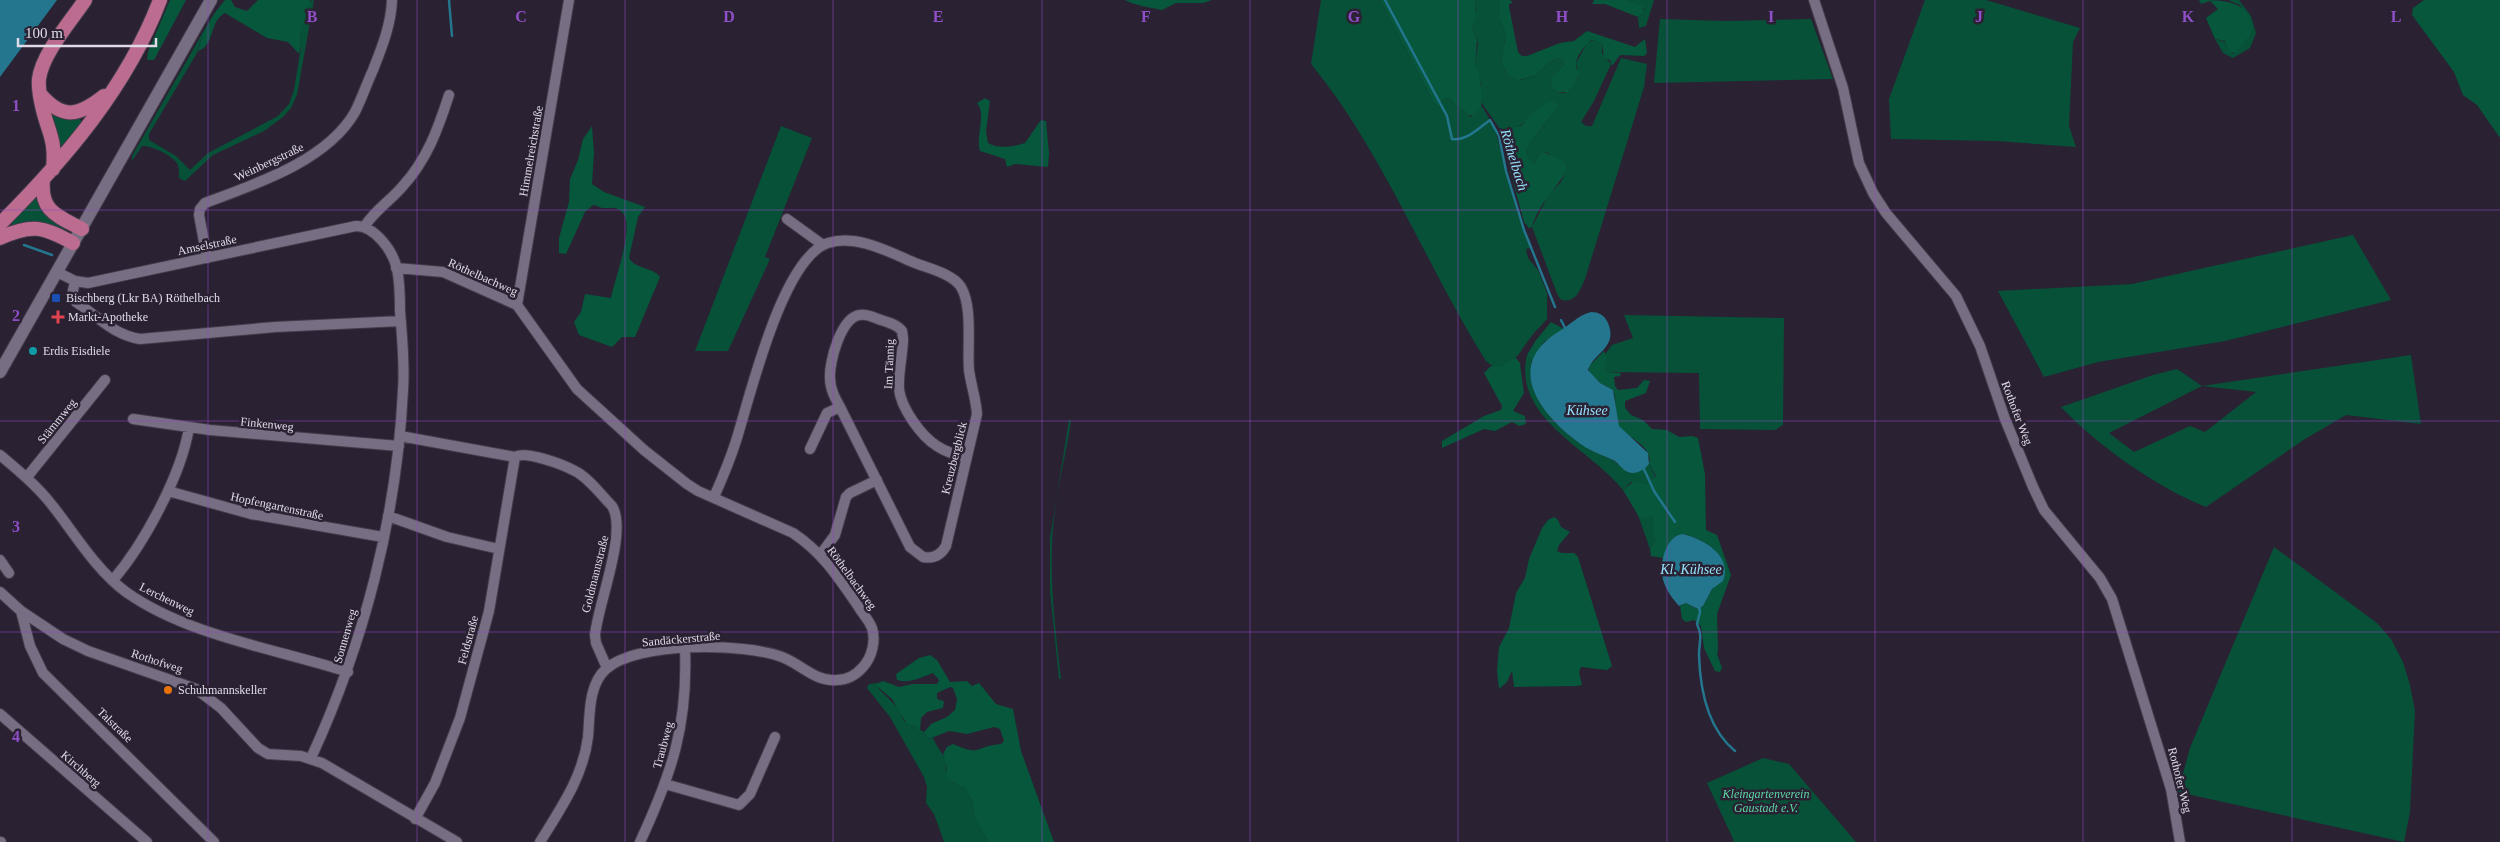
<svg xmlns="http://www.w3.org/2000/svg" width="2500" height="842" font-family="Georgia,serif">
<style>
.green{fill:#075138;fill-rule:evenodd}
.forest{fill:#06573c}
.water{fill:#23768d}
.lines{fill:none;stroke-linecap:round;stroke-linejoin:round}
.stream{stroke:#23768d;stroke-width:2.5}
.minor-casing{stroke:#433c4a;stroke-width:12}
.tertiary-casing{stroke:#433c4a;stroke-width:14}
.primary-casing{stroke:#433c4a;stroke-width:16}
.minor{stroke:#786e83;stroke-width:10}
.tertiary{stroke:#786e83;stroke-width:12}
.primary{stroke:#bb6c8f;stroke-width:14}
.grid{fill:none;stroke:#8f4fc7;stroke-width:1;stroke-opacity:0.55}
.transit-dot{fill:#1a4fb4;stroke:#2a2132;stroke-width:2}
.health-dot{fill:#e0444e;stroke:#2a2132;stroke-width:2}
.culture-dot{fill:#0f9aa8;stroke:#2a2132;stroke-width:2}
.food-dot{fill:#e8710a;stroke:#2a2132;stroke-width:2}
.labels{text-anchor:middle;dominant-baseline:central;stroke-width:5;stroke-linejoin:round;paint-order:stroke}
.street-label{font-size:12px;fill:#e0dae6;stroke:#2a2132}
.poi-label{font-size:12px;fill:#e0dae6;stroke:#2a2132;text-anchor:start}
.park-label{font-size:12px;font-style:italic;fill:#5bd9a6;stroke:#2a2132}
.water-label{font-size:14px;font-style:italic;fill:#96e1fa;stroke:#2a2132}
.grid-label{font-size:16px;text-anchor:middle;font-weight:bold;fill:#8f4fc7;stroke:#2a2132;stroke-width:5;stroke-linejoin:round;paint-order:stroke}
</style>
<rect width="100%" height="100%" fill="#2a2132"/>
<path class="green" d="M314,0L297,95L291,108L283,117L264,131L213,155L185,181L179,178C179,174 179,169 178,165C174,156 151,145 142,146L132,161V156L206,27L207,29L200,42L197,53L149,134V140L176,156L190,170L208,153L278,116L289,104L294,90L301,47L300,35L309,1Z
M1321,0H1380L1434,103H1441L1444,99L1450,98L1457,107L1464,110L1467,115L1471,117L1481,109L1482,106L1495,129L1517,212L1531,248L1526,249L1528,258L1538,270L1547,293V319C1542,325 1536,330 1531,337C1521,349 1513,370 1494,367L1486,361C1425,264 1384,153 1311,64Z
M1475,0H1500V21L1506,34L1501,61L1508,76L1521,80L1534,76L1553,60L1559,58L1563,60L1564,65L1552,76L1551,85L1556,92L1565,93L1579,77L1576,63L1587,43L1594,40L1602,43V53L1611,64L1594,101L1581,122L1586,126H1592L1621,58L1647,64L1644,87L1585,279C1580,290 1576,303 1562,300L1558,296L1532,227L1549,194L1561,182L1568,167L1546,152L1540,153L1534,164L1526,153L1530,143L1559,105L1552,102C1534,108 1528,123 1516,127L1504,149L1500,129L1481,102V84L1475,63L1478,43L1472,27L1476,11Z
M1627,0H1654L1646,26L1639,28L1638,17L1644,13V8Z
M1925,0H1986L2080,28L2073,42L2069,126L2076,147L1997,141L1891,139L1889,99Z
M2228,0H2239L2251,16L2256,33L2250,48L2233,58L2223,53L2215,39L2225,42L2232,54L2239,49L2253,32L2251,24L2240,5Z
M1660,19L1727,21L1811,19L1833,79L1654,83Z
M49,109L72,119L79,118L83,123L63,147L60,145Z
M781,126L812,138L765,257L770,259L728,351H695Z
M37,195L66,228V230L44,223L12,227V223L15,219Z
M2353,235L2391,300L2225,341L2098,362L2044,377L1998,291L2132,284Z
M1624,315L1784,318L1783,425L1775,430L1700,429L1699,373L1605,372L1606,353L1612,345L1633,338Z
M1527,355L1532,361C1523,395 1559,431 1586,447C1595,453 1605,455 1614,461C1619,464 1623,469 1629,472L1639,471L1649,464L1656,478L1648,484L1631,482L1623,490C1591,449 1512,418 1527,355Z
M2411,355L2421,424L2346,415L2305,439L2206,507C2156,487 2098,446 2061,407L2153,375L2177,369L2202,386ZM2202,386L2256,392L2205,432L2190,426L2134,452L2109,433Z
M1069,420H1071C1067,453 1057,485 1054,518C1048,572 1055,626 1061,679H1059L1050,592V538Z
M1638,515L1651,516L1654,519L1656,539L1650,549Z
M2274,547L2377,623L2391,639L2403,662L2410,685L2415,711L2410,812L2404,842L2178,792L2190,748Z
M878,683L879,689L899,709L904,721L924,732L929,739L933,738C937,749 949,758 946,771L952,782L965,788L972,801L975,820L989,842H944L934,814L926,803L927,787L924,777L890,717L867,688L869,684Z
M1763,758L1789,764L1856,842H1732L1734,841L1707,783Z"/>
<path class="forest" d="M170,0H186L154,60H147L148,52Z
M225,0H231L235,7L247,11L258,0H310L300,35L301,45L299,54L288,42L267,38L225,13C209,21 215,46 198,51C204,28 210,18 225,0Z
M1125,0H1212L1203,3H1176L1162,10C1152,8 1133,5 1125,0Z
M1380,0H1475L1476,17L1472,27L1477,41L1475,63L1479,73L1482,94L1481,109L1473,116L1467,115L1464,110L1457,107L1450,98L1444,99L1439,105L1434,103Z
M1500,0H1510L1513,3L1509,4V7L1518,52L1522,56H1527L1560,43L1574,41L1587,31L1635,47L1645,39L1647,53L1644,56L1620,55L1612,66L1610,60L1604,58L1602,43L1592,40C1586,43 1576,57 1576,64C1575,68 1579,71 1580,75L1568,92H1556L1551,85L1552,76L1564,65L1563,60L1559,58L1553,60L1534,76L1519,80L1508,76L1501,61L1506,34L1500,21Z
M1594,0H1627L1643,6L1644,13L1638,17L1605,4H1592Z
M2199,0C2224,0 2251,0 2253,32L2237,52L2230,53L2225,41L2215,39L2206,18L2218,9L2210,1L2201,4Z
M2424,0H2500V138L2477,105L2463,95L2454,72L2412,15L2413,8Z
M985,98L990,101L986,131L988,143C999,149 1013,147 1025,143L1041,120L1046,121L1049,153L1048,167L1015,164L1007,167L1005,159L980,151C975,137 987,114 977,103Z
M1547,102H1554L1559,105L1530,143L1526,153L1534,164L1540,153L1544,152L1563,161L1568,168C1558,187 1537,206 1532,227L1529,228L1524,222L1504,149L1511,139L1514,128L1522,125L1530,115Z
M592,126L594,153L592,184L604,192L645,207L638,217L629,258C635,269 653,267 660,277L635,337H622L612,347L579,335L574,322L581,312L585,294L611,298C614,280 636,225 622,212C616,206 610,208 603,208C599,208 597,205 593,205L585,212L566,254L559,253V238L569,202L570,179L578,160L583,139Z
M1551,322L1564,329L1544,342L1532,361L1527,355L1536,340Z
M1604,351L1607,357L1605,372L1621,373L1620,376L1614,377L1615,386L1618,390L1637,388L1644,380L1650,381L1646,393L1625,401V408L1631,415L1643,420L1652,429L1667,430L1679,437L1692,436L1698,438L1705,474L1706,530L1717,535L1731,575L1717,614L1718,651L1717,654L1722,668L1720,672L1715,671L1704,648L1701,626L1694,620L1686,622L1682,619L1680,606L1686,603L1697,609L1703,606L1712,589L1724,578C1727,552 1705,540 1683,534L1672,539L1663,558L1651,556L1650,549L1656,539L1654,537V519L1651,516L1643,519L1639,517L1623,490L1634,481L1648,484L1656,476L1649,464C1653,447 1631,439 1621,429C1612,419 1618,402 1613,390L1600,383L1589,372V366Z
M1516,358L1520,363L1524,393L1513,411L1525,416L1526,424L1519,426L1512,422L1495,431L1484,429L1442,448V441L1484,416L1501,410L1502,406L1484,373L1491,366L1500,367Z
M1554,517L1558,520L1561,527L1570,532L1559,545L1557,551L1562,553H1574L1578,557L1612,666L1607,670L1581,667L1579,672L1582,685L1576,686L1514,687L1512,671L1507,682L1499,689L1497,671L1499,647L1509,628L1516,593L1525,578L1529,559L1542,528L1548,520Z
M930,655L937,660L950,682L967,681L972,686L979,683L996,704L1013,709L1021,751L1054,842H989L975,820L972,801L965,788L952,782L946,774L947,767L943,754L947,747L953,744C982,757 975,746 1001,744L1004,741L1000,729L994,727L967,734L949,731L929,739L924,732L931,724L947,717L955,710L957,699L953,688L950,687L937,693V699L944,701L943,708L927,712L921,718L920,731L914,726L907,724L892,699L877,686L878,683L883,681L899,687L912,684H937L939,680L933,673C922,677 910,684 897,680L896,674L919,658Z"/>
<path class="water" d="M0,0H57L0,77Z
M1591,312C1598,312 1604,315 1607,321C1620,347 1593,353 1588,370L1600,383L1613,390L1619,426L1648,453L1649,464C1644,470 1636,475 1628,472C1622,470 1619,463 1613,460C1603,455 1592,452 1582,445C1542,417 1502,367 1558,332C1569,326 1578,315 1591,312Z
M1683,534C1703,539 1733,555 1723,581L1712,589L1703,606L1698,609L1686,603L1679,606C1671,597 1664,587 1662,575C1660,561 1667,535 1683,534Z"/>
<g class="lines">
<path class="stream" d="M449,0L452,36
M1385,0L1447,116L1452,139C1467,141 1479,128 1490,120L1499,136L1506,171L1524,230L1555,307
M24,245L52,255
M1561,320L1565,328
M1644,469L1654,491L1675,522
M1699,605L1700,612L1697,624C1703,637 1699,641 1699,655C1700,689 1707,728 1735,751"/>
<defs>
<path id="minor" d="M1814,0L1843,88L1859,163L1873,193L1886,213L1956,296L1980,346L2005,419L2033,487L2044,510L2100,578L2112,599L2171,789L2180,842
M787,219L823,245
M365,226C374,211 390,201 402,187C427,160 438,129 449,95
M207,258L199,215L200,209L205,203C256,184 327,161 355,112C362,98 367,83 373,70C382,47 391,25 392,0
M396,268L443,272L517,305L577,389L644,450L687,484L698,491L793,533C823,553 838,577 858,606C862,613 869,620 872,628C876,641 872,657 863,667C856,675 848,680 837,680C815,682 801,664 782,657C745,643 637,641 606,669C588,685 590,715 588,737C583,777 561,808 540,842
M57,272L75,281L88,283L356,226C375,226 393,251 397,269C400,283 400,297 400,311C402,337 405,364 403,390C397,517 364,643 311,758
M75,281L72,295L76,302C97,316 114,335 140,339L275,327L401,321
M517,305L569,0
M840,407C835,398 830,389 830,378C829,362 841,317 860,315C866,314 873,317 878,319C887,322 897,324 902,331L903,338C903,355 898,372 899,389C901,408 921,436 937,446C946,452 956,455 966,457
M133,419L210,430L399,446
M400,436L515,457C525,450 564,465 575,471C589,478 601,495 612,506C628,531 598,604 595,635L596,643L607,668
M0,455C19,471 37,486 52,505C75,534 96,570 126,592C188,636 277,649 348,672
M27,477L105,380
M168,491L251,514L383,537
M714,497C722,479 730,460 736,441C750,397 782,258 828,243C857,234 889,252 915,263C928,268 953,274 961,287C973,307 967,347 969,370C971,385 976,399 977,414L946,546C941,555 933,559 923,557L910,547L840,407L827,413L810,449
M388,516L447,537L499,549
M821,554L835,535L846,497L850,493L877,480
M0,560L9,573
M113,580C144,544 182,474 189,427
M0,592L21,611L63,639L88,651L196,689L221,708L258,748L268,754L301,756L322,763L457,842
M21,611L30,646L43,673L214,842
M0,714L147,842
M665,784L739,805L750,794L775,737
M415,819L435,783L460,718L489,611L515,457
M0,842H1
M640,842C672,773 688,725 685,649"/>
<path id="tertiary" d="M0,372L211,0"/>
<path id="primary" d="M41,95C63,120 79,116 104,96
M53,169C56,138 48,133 42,106C40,97 38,88 39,79C42,54 71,21 85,0
M43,180C40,212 58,216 82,229
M0,224C65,159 127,87 160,0
M0,238C32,223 44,227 73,243"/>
</defs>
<use href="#minor" class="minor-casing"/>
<use href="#tertiary" class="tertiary-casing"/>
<use href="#primary" class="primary-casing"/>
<use href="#minor" class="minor"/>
<use href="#tertiary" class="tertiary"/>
<use href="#primary" class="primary"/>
</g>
<path class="grid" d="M208,0V842M417,0V842M625,0V842M833,0V842M1042,0V842M1250,0V842M1458,0V842M1667,0V842M1875,0V842M2083,0V842M2292,0V842M0,210H2500M0,421H2500M0,632H2500"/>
<rect class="transit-dot" x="51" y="293" width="10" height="10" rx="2.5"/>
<path class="health-dot" d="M55.5 309.5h5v5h5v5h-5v5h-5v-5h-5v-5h5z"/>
<circle class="culture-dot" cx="33" cy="351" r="5"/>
<circle class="food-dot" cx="168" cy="690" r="5"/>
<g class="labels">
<g class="street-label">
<text transform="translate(531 151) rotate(-80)">Himmelreichstraße</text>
<text transform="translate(269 162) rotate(-25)">Weinbergstraße</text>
<text transform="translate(207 245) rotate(-12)">Amselstraße</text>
<text transform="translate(483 277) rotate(24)">Röthelbachweg</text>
<text transform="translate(889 364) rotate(-88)">Im Tännig</text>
<text transform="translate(2017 413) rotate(69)">Rothofer Weg</text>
<text transform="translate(57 421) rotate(-51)">Stämmweg</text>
<text transform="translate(267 424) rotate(6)">Finkenweg</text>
<text transform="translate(954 458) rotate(-76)">Kreuzbergblick</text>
<text transform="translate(277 506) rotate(12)">Hopfengartenstraße</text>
<text transform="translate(595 574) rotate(-76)">Goldmannstraße</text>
<text transform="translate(852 578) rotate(54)">Röthelbachweg</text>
<text transform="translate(167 599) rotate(26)">Lerchenweg</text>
<text transform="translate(345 636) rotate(-74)">Sonnenweg</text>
<text transform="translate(681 639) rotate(-5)">Sandäckerstraße</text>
<text transform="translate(468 640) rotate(-75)">Feldstraße</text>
<text transform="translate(157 661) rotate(18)">Rothofweg</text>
<text transform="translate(115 725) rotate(44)">Talstraße</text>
<text transform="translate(663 745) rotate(-75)">Traubweg</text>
<text transform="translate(81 769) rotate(41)">Kirchberg</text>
<text transform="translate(2180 780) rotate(76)">Rothofer Weg</text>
</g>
<g class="poi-label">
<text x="66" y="298">Bischberg (Lkr BA) Röthelbach</text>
<text x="68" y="317">Markt-Apotheke</text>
<text x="43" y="351">Erdis Eisdiele</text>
<text x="178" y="690">Schuhmannskeller</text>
</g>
<g class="park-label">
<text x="1766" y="794">Kleingartenverein<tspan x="1766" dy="14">Gaustadt e.V.</tspan></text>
</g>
<g class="water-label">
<text transform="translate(1514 160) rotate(73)">Röthelbach</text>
<text x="1587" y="410">Kühsee</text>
<text x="1691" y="569">Kl. Kühsee</text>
</g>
</g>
<g class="grid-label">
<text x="312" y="22">B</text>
<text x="521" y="22">C</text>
<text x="729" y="22">D</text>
<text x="938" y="22">E</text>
<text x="1146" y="22">F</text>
<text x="1354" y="22">G</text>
<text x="1562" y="22">H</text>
<text x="1771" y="22">I</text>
<text x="1979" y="22">J</text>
<text x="2188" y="22">K</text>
<text x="2396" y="22">L</text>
<text x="16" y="111">1</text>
<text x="16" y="321">2</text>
<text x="16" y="532">3</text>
<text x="16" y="742">4</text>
</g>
<path d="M18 38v8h138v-8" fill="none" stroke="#e0dae6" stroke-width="2.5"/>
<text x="25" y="38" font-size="15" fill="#e0dae6" stroke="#2a2132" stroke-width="4" paint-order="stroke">100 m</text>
</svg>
